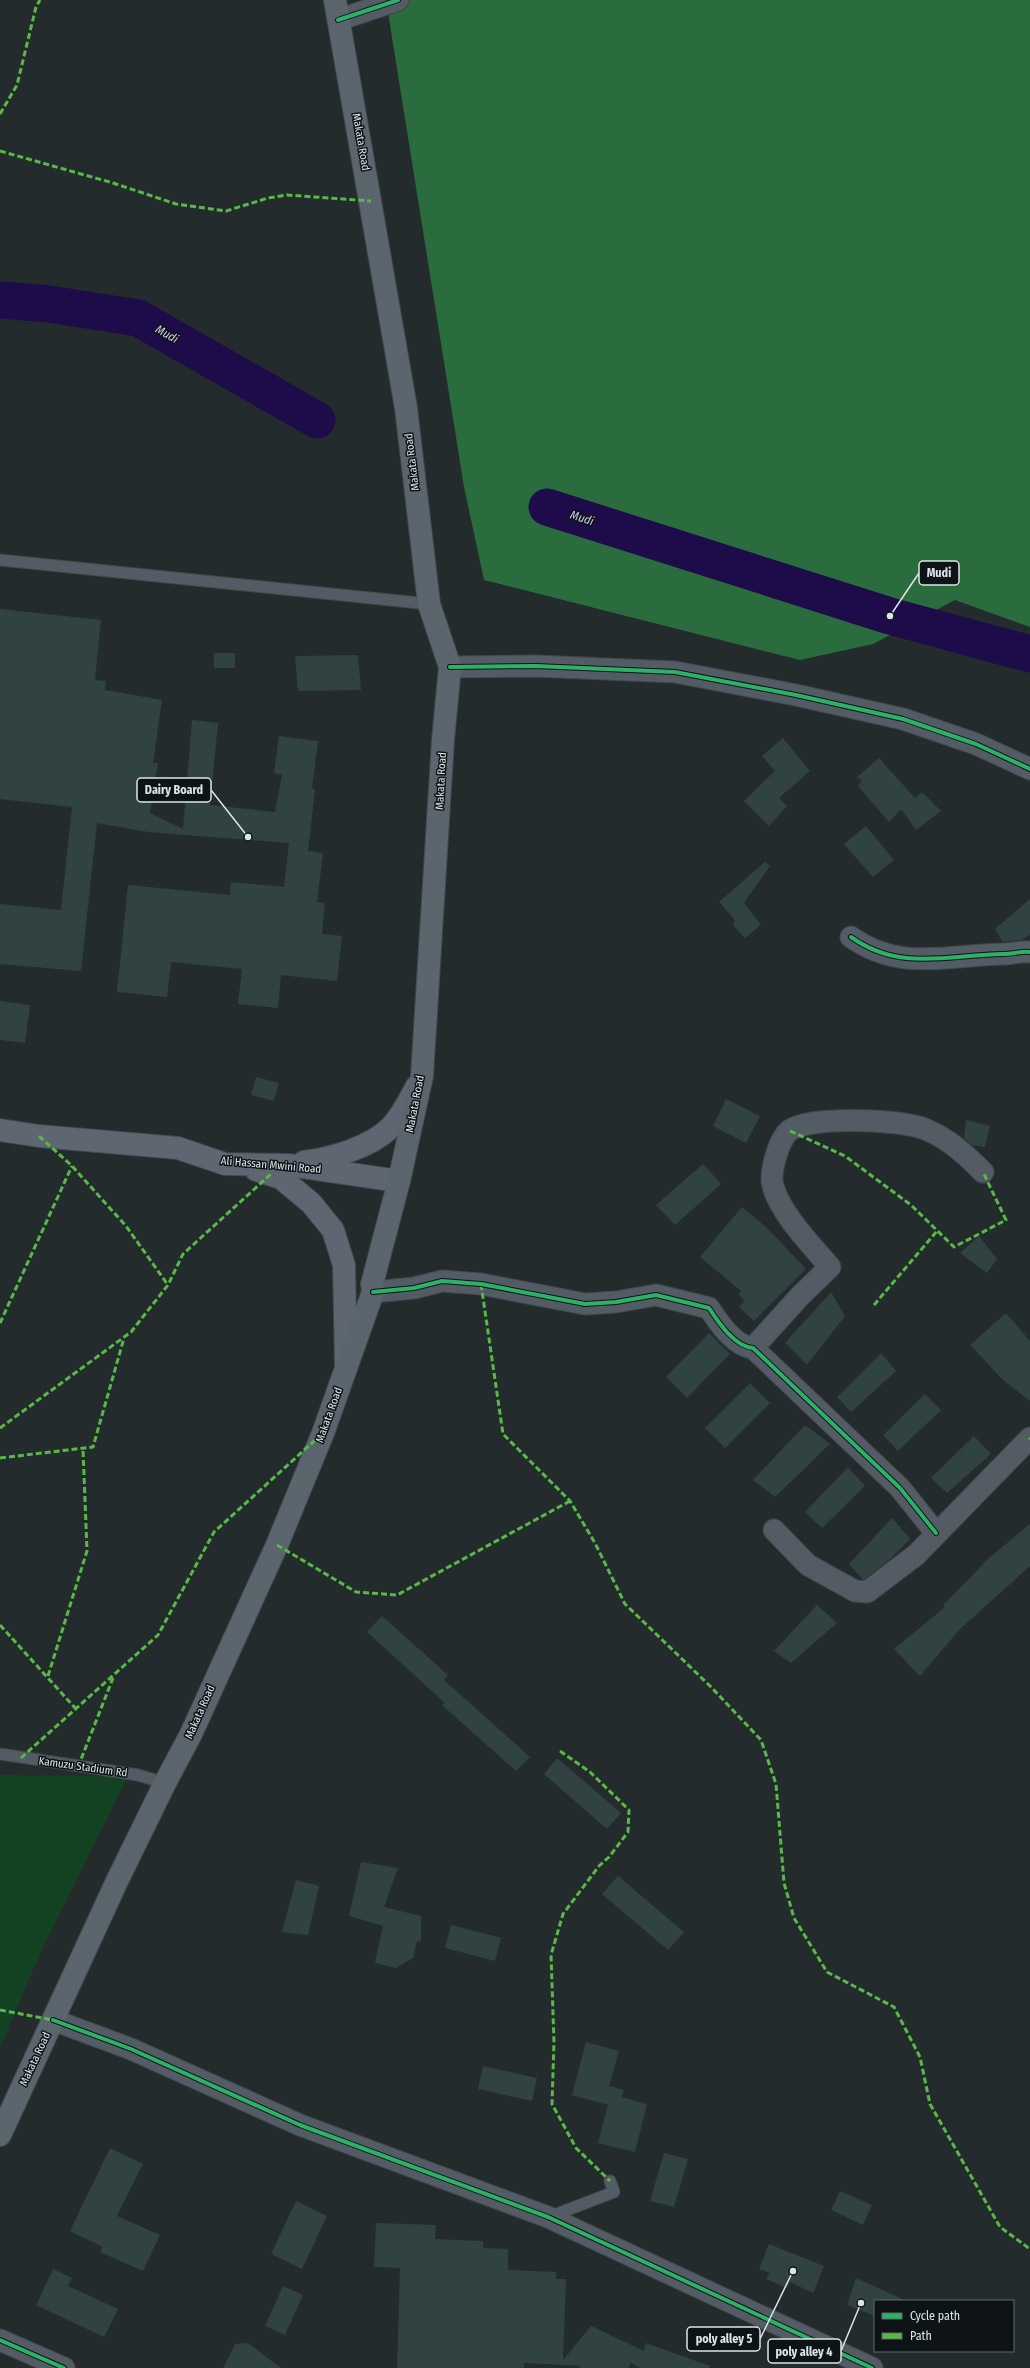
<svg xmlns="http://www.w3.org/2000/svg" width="1030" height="2368" font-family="'Fira Sans Condensed',sans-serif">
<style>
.green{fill:#134223}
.forest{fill:#2a6c3d}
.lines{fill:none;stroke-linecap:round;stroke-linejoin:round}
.river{stroke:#1e0b4a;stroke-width:37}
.building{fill:#314242}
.lane-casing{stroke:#41484a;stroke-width:13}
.street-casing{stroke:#41484a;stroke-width:23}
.secondary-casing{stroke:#41484a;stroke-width:24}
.primary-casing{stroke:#41484a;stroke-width:24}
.lane{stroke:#535b64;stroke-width:11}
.street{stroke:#535b64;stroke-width:21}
.secondary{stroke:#5d6671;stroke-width:22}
.primary{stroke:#5a656e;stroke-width:22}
.quiet{stroke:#58b947;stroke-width:3;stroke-dasharray:6 3;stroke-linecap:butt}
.cycleway-casing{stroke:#0e1416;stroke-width:6}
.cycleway{stroke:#2db169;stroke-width:4}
.labels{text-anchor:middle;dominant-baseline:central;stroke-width:3;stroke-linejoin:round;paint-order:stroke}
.street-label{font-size:11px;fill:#dce6e9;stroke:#0e1416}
.water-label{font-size:12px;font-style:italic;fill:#ceccf6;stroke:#0e1416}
.leader{fill:none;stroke:#dce6e9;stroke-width:1.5}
.callout-dot{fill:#dce6e9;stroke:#0e1416;stroke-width:1.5}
.callout{fill:#0e1416;stroke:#dce6e9;stroke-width:1.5}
.callout-label{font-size:12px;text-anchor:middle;font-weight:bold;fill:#dce6e9}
</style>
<rect width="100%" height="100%" fill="#232b2d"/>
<path class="green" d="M0,1775L128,1776L38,1958L0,2048Z"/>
<path class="forest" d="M386,0H1030V627L955,600L873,644L800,660L484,580L464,487Z"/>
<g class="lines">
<path class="river" d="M0,300L49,304L138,318L317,420
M547,507L890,616L1030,654"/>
</g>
<path class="building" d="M0,609L101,620L95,680L106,681L105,690L162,700L153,763H158L150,813L183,829L192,720L218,723L210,805L275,812L282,775L274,773L279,736L318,741L312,788L315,790L308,851L323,853L317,902L325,903L322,934L342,936L337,981L281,975L278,1008L238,1004L242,969L171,962L167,997L117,992L128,885L230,895L231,882L284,887L289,843L148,832L97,823L81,971L0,964V904L61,910L72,807L0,799Z
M214,653H235V668H214Z
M358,655L361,690L298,691L295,656Z
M783,738L810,771L779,798L787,806L769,826L744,801L775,771L762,756Z
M879,758L915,798L922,792L941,811L916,830L901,809L889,822L858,786L862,781L857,777Z
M866,826L894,860L873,877L844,844Z
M765,862L770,866L744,903L761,925L745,938L733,925L735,920L719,902Z
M1030,899V935L1021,940L1003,942L995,929Z
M0,1001L30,1005L25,1043L0,1040Z
M256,1077L279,1083L274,1101L251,1095Z
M726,1099L760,1116L746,1143L713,1126Z
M966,1120L990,1126L985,1147L972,1145L964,1138Z
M703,1164L721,1184L675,1225L656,1205Z
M742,1207L767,1228L806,1269L754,1321L739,1307L745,1301L738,1294L741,1291L700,1257Z
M979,1236L997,1259L987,1273L960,1253Z
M831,1292L845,1316L807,1365L785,1343Z
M1006,1313L1030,1341V1401L1003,1380L970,1345Z
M709,1333L730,1354L687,1398L666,1377Z
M881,1353L896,1371L851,1412L837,1397Z
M750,1383L770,1403L725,1448L705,1428Z
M925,1394L941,1410L898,1451L883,1435Z
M805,1425L830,1444L775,1497L753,1480Z
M974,1436L991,1454L947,1493L931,1478Z
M848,1467L865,1486L822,1528L805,1512Z
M892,1518L910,1539L888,1561L863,1580L849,1564Z
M1030,1524V1566L960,1629L920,1676L894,1649L945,1607L943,1605L990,1557Z
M817,1605L837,1623L791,1663L774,1651Z
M382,1616L448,1675L444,1680L530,1757L516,1771L442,1705L445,1703L367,1632Z
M557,1758L621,1813L607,1829L544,1774Z
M361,1862L398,1868L384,1907L421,1916V1942L417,1941L413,1958L396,1968L375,1963L383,1926L349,1916Z
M618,1876L684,1932L668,1950L602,1894Z
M296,1880L319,1886L308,1935L282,1932Z
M451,1925L501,1938L495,1961L445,1948Z
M586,2042L619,2051L609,2086L624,2090L622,2097L647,2104L635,2152L598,2143L608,2105L572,2095Z
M483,2066L537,2078L532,2101L478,2089Z
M110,2148L143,2164L117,2216L160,2235L143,2271L100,2252L103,2247L70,2231Z
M664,2153L688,2159L674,2207L650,2201Z
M840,2191L872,2205L863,2225L831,2210Z
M296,2201L327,2216L302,2269L271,2254Z
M376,2223L436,2225L435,2239L483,2241V2248L508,2249V2270L556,2272V2279H566L563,2360L591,2326L644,2351L646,2343L710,2366L709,2368H640L631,2363L628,2368H579L580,2366L524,2363V2368H397L400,2268L374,2267Z
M769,2244L824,2266L813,2293L790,2282L787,2288L766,2279L770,2273L759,2269Z
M53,2269L72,2278L68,2286L118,2309L104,2337L36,2305Z
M856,2278L907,2301H875V2316L847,2305Z
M283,2286L303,2295L285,2335L265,2326Z
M248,2343L281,2368H223L235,2344Z"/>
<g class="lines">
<defs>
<path id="lane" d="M0,560L429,604
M0,1754L138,1775L165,1783
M549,2217L614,2192L610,2181"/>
<path id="street" d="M338,20L398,0
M450,667L536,666L675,672L796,695L903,719L976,744L1030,769
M851,937C900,972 948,955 1003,954C1012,954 1021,951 1030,952
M373,1292L414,1288L442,1281L481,1284L585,1304L616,1302L656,1295L709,1308C719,1323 734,1346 753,1348L900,1488L936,1533
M753,1348L800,1296L830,1267C812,1246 780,1213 773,1186C769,1173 779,1138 790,1130C811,1116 901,1119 925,1129C949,1139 965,1154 983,1172
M774,1530L808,1565L855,1591L867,1592L916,1555L1030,1438
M53,2020L131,2049L300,2125L548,2217L872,2368
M0,2340L64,2368"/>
<path id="secondary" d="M0,1130L39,1136L178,1148L225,1164L289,1165L399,1181
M304,1162C332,1158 369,1148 390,1128C402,1116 409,1100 417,1086
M256,1170L281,1178L311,1203L333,1230L344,1265L346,1367"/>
<path id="primary" d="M0,2135L117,1881L165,1783L191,1734L277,1545L323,1433L373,1292L372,1284L399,1181L422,1076L443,740L450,667L429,604L406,408L335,0"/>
</defs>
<use href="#lane" class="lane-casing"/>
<use href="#street" class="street-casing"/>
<use href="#secondary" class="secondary-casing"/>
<use href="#primary" class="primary-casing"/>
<use href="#lane" class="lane"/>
<use href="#street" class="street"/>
<use href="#secondary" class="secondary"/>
<use href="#primary" class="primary"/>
<path class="quiet" d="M0,114L17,85L36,7L40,0
M0,151L113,183L176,204L226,211L268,198L287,195L371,201
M790,1131L845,1156L911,1205L954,1247L1006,1220L983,1172
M39,1136L72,1166L126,1226L168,1285
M481,1284L503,1434L570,1501L595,1543L625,1604L712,1688L761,1740L776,1784L784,1883L794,1918L827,1972L894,2007L920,2057L930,2104L1000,2227L1030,2249
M874,1305L937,1231
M0,1323L72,1166
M0,1428L131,1332L168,1285L183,1254L272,1173
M1029,1438L1030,1439
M0,1458L93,1447L124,1338
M277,1545L356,1592L397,1595L570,1501
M0,1625L76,1709
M48,1676L87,1551L83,1449
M560,1751L590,1772L629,1810L628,1832L609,1857L599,1866L563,1914L551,1955L554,2042L552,2104L576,2148L610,2181
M21,1758L158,1635L214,1532L323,1433
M78,1767L113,1678
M0,2010L53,2020"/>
<defs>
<path id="cycleway" d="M338,20L398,0
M450,667L536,666L675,672L796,695L903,719L976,744L1030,769
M851,937C900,972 948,955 1003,954C1012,954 1021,951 1030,952
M373,1292L414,1288L442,1281L481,1284L585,1304L616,1302L656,1295L709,1308C719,1323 734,1346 753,1348L900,1488L936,1533
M53,2020L131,2049L300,2125L548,2217L872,2368
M0,2340L64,2368"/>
</defs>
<use href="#cycleway" class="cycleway-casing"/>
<use href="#cycleway" class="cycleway"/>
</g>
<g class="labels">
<g class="street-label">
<text transform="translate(361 142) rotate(80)">Makata Road</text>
<text transform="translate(412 462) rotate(-97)">Makata Road</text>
<text transform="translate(441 781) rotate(-87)">Makata Road</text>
<text transform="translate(415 1104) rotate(-79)">Makata Road</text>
<text transform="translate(271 1165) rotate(5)">Ali Hassan Mwini Road</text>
<text transform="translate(329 1415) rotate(-70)">Makata Road</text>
<text transform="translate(200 1712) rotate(-66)">Makata Road</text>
<text transform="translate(83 1767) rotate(8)">Kamuzu Stadium Rd</text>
<text transform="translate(35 2059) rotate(-65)">Makata Road</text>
</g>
<g class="water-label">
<text transform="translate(167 334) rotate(30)">Mudi</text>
<text transform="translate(582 518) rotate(18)">Mudi</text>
</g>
</g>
<path class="leader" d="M890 616L919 573M248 837L211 790M793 2271L760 2339M861 2303L841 2351"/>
<g class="callout-dot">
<circle cx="890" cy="616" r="4"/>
<circle cx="248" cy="837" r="4"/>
<circle cx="793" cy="2271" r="4"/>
<circle cx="861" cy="2303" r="4"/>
</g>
<g class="callout">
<rect x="919" y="561" width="40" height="24" rx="4"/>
<rect x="137" y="778" width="74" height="24" rx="4"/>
<rect x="687" y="2327" width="73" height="24" rx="4"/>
<rect x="768" y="2339" width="73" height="24" rx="4"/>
</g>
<g class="callout-label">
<text x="939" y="577">Mudi</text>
<text x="174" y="794">Dairy Board</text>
<text x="724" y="2343">poly alley 5</text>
<text x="804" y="2356">poly alley 4</text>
</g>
<rect x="874" y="2300" width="140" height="52" fill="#0e1416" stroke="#60686a"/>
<rect x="882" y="2313" width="20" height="6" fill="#2db169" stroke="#60686a"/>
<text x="910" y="2320" font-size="12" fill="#dce6e9">Cycle path</text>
<rect x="882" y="2333" width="20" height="6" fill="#58b947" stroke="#60686a"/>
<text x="910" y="2340" font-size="12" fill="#dce6e9">Path</text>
</svg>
